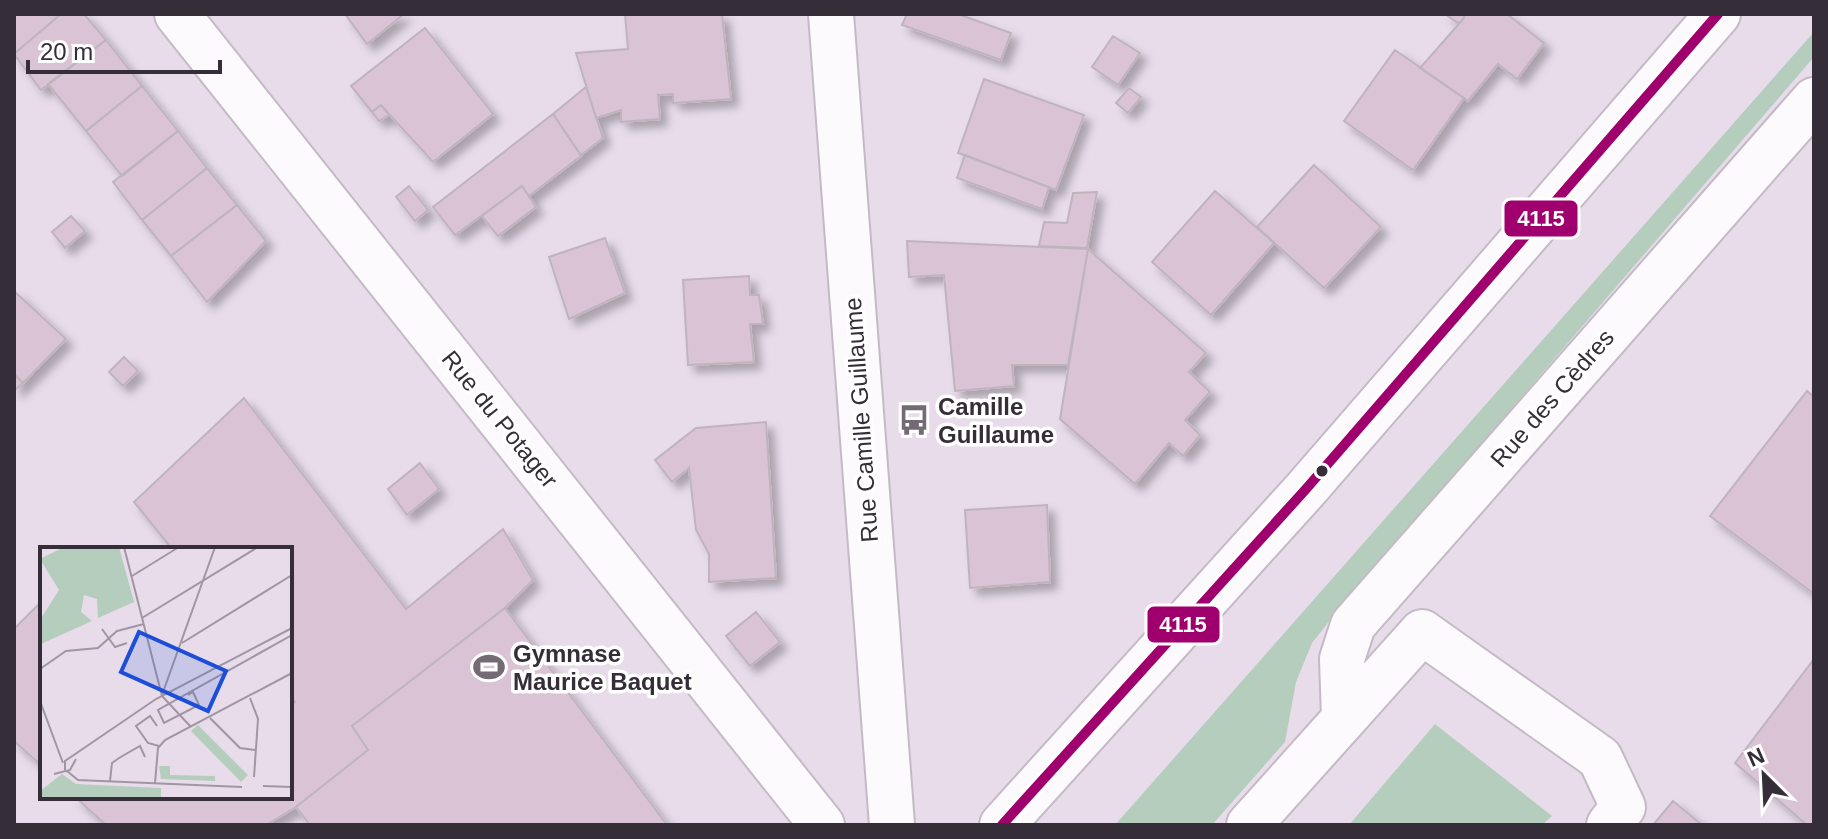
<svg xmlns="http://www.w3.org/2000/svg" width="1828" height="839" font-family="Helvetica,sans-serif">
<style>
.green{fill:#b5cdbc}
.building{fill:#d9c3d5;stroke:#bfb4be;stroke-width:2;filter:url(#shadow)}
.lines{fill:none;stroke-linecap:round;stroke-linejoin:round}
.minor-casing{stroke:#c4bac6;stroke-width:48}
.secondary-casing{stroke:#c4bac6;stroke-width:48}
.minor{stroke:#fcfafc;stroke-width:44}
.secondary{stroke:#fcfafc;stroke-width:44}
.bus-1-casing{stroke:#fff;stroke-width:16}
.bus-1{stroke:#a0006e;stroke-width:10}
.bus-dot{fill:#352d37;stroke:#fff;stroke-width:3}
.labels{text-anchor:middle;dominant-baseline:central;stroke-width:7;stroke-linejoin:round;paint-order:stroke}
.street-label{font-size:24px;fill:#352d37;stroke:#fff}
.poi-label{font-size:24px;font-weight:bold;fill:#352d37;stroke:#fff;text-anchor:start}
.inset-road{fill:none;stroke:#a096a3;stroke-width:2}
.view{fill:#1d4ed8;fill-opacity:0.15;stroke:#1d4ed8;stroke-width:4}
.inset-edge{fill:none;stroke:#352d37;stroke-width:4}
.line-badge{stroke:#fff;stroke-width:3}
.badge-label{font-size:22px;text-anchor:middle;font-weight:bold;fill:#fff}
</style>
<defs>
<filter id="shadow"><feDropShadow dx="7" dy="7" stdDeviation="4" flood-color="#0004"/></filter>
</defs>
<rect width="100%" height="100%" fill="#e8dceb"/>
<path class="green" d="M1814,32V57L1338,610L1312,643L1296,682L1285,742L1212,825H1115Z
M1435,724L1552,816L1542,825H1349Z"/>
<path class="building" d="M14,14H61L14,54Z
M61,14H84L106,40L41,90L14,54Z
M345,14H404L367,44Z
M625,14H722L731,99L673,103V94L658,95L660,119L621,122V110L596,118L576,53L628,49Z
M907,14H958L1011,33L1001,60L902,25Z
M1445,14H1464V18L1459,24Z
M1464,14H1507L1544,43L1517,79L1498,64L1468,101L1420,68L1464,18Z
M425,28L493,114L433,162L381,105L372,112L351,86Z
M1113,36L1140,53L1118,85L1092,67Z
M106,40L142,86L86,131L48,84Z
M1395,50L1464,98L1413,170L1344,121Z
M984,79L1084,115L1056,190L958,153Z
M142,86L178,131L122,176L86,131Z
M586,87L603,138L581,155L553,114Z
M1129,88L1141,97L1128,113L1116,103Z
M381,105L389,115L379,121L372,112Z
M553,114L581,156L529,196L522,186L455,235L433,207Z
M178,131L207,168L142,220L113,182Z
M965,155L1049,187L1042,209L957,178Z
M1314,165L1381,227L1324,288L1257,227Z
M207,168L237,205L171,256L142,220Z
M409,186L428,210L415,221L396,197Z
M522,186L536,207L498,236L482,216Z
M1215,191L1274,243L1211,315L1152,262Z
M1097,192L1087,248L1039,246L1044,222L1067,223L1073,193Z
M237,205L266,241L207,302L171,256Z
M71,216L85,231L65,248L52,232Z
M605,238L625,293L569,319L549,257Z
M907,241L1088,249L1068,365H1012L1014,386L955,391L944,275L909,277Z
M1088,249L1206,353L1189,372L1210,392L1185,420L1200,435L1183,456L1169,443L1135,484L1060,419Z
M749,276L750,295H759L763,324H750L754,362L688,365L683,280Z
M14,291L66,339L23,383L14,374Z
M124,357L138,371L123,386L109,372Z
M14,374L23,383L14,391Z
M1807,391L1814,397V594L1710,516Z
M244,398L406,609L503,529L533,580L505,608L352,726L368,750L296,807L266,825H106L75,797H290V707L295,702L290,696V549H172L134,502Z
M766,422L776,578L709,582V554L696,530L689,468L672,482L655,460L696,428Z
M420,463L439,489L407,515L388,489Z
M1047,505L1050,582L970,588L965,510Z
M42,601V766L14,741V629Z
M505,608L667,825H310L296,807L368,750L352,726Z
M756,612L780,642L750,666L726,636Z
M1814,659V825H1807L1735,763Z
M1673,801L1702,825H1653Z"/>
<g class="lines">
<defs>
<path id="minor" d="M177,14L822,825
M831,14L892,825
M1344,719L1342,659L1353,625L1814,100
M1249,825L1422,632L1600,758L1623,807L1609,825"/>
<path id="secondary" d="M1002,825L1306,489L1718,14"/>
</defs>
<use href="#minor" class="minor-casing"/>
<use href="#secondary" class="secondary-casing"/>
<use href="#minor" class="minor"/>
<use href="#secondary" class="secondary"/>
<defs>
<path id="bus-1" d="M1002,825L1306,489L1718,14"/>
</defs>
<use href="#bus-1" class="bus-1-casing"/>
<use href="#bus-1" class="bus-1"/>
</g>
<defs>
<symbol id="bus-bare" viewBox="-9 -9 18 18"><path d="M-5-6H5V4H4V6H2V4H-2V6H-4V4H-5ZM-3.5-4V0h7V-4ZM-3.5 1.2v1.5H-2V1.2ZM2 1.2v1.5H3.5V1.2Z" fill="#746a76" stroke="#fff" stroke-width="2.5" paint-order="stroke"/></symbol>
<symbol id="stadium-bare" viewBox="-9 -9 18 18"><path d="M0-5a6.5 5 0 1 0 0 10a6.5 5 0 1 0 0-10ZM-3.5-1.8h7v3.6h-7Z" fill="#746a76" stroke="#fff" stroke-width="2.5" paint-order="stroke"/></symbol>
</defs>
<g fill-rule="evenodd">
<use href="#bus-bare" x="892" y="398" width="44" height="44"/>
<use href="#stadium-bare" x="467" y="645" width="44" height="44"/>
</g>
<circle class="bus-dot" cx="1322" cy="471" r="7"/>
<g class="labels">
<g class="street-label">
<text transform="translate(1552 398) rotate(-49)">Rue des Cèdres</text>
<text transform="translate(500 419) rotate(51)">Rue du Potager</text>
<text transform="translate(861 420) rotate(-94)">Rue Camille Guillaume</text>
</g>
<g class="poi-label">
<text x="938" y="406">Camille<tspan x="938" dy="28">Guillaume</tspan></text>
<text x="513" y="653">Gymnase<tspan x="513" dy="28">Maurice Baquet</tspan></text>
</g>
</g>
<g transform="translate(40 547)">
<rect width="252" height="252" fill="#e8dceb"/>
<path d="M24,0H79L94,55L58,71L57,52L44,48L41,65L52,74L1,97L0,73L19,43L0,12ZM158,178L208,228L201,235L151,184ZM119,219H130V228L175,229V234L121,232ZM22,227L36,237L121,241V252H0V244Z" fill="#b5cdbc"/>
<path class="inset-road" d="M84,0L122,149L151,180M92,29L139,0M102,71L218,0M62,82L75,100L87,96M142,96L252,28M0,122L26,104L58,101L77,84L104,77M122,148L175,0M148,148L153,145L159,158L124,176L118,163L252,88M210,151L218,172L214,230M0,154L23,216M170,171L200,201L215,203M117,179L110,169L96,179L108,196L119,199M251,193L252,151M25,223V214L116,152L252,81M27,224L38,233L202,240M14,227L30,223L36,212M70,234L72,216L79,211L100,199L105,210M115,236L118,201L125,193L252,126M223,239L252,240"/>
<path class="view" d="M99,85L186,124L168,164L81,125Z"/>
<rect width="252" height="252" class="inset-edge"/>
</g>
<g class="line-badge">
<rect x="1503" y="199" width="76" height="39" rx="8" fill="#a0006e"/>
<rect x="1146" y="605" width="75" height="39" rx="8" fill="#a0006e"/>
</g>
<g class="badge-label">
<text x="1541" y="226">4115</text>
<text x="1183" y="632">4115</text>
</g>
<rect width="1828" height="839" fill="none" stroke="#352d37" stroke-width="32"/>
<g transform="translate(1764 775) rotate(336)" stroke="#ffffff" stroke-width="6" paint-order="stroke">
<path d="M0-6L14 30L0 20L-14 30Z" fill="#352d37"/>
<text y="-12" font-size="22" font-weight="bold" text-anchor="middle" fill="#352d37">N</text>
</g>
<path d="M28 60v12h192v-12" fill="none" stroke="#352d37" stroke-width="4"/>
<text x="40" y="60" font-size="24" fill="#352d37" stroke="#ffffff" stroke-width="6" paint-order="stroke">20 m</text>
</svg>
